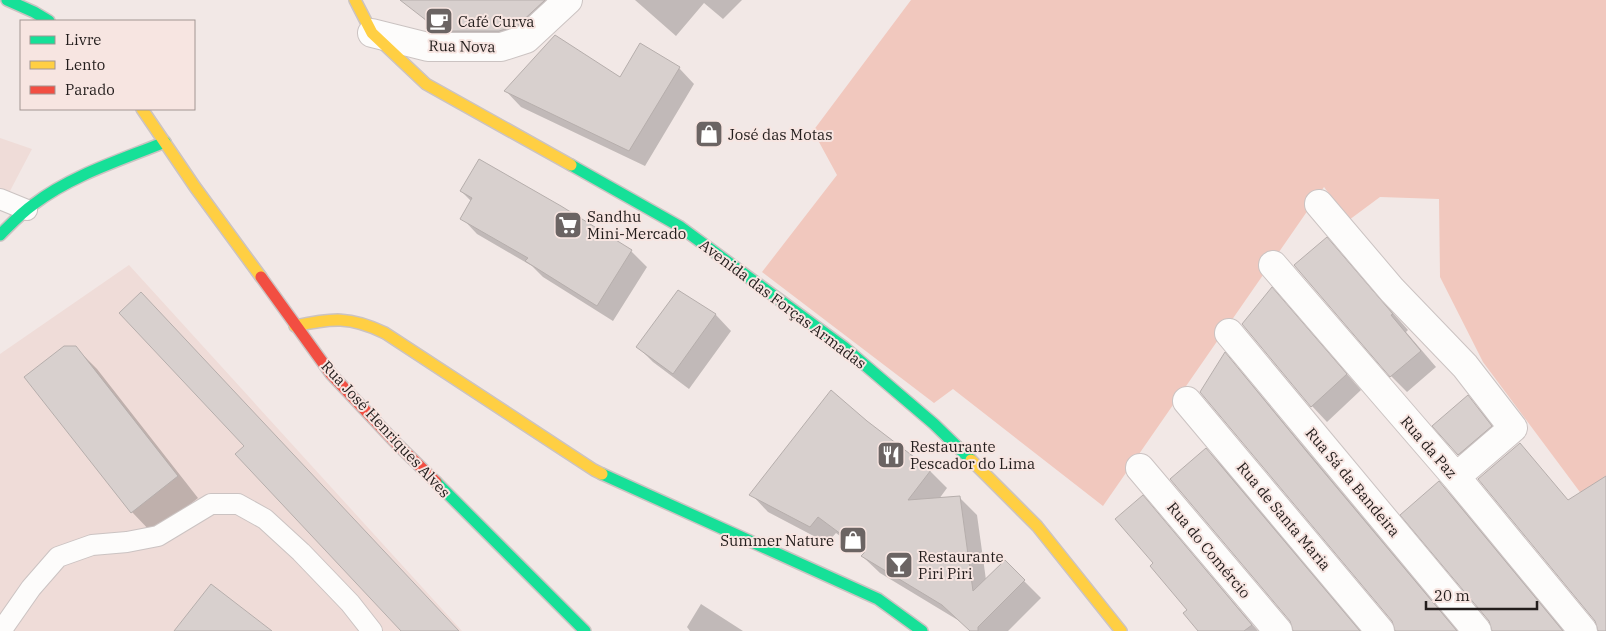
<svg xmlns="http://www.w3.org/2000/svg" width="1606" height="631" font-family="'IBM Plex Serif',serif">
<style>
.built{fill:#efdcd8}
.green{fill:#f1c8be}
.shadow{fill:#0003}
.building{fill:#d8d0ce;stroke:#b6aeac}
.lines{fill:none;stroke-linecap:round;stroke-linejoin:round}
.lane-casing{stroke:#cbc3c2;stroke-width:22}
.street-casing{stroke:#cbc3c2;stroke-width:30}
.fast-casing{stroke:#cbc3c2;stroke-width:14}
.slow-casing{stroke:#cbc3c2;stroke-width:14}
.jam-casing{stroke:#cbc3c2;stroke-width:14}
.lane{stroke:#fdfcfb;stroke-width:20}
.street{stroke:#fdfcfb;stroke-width:28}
.fast{stroke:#16e098;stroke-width:11}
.slow{stroke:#ffcf43;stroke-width:11}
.jam{stroke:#f24e42;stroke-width:11}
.labels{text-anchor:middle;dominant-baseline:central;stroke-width:4;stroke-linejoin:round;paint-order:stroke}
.poi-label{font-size:15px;fill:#231d1c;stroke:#f7e5e1;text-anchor:start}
.street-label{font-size:15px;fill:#231d1c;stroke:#f7e5e1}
</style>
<rect width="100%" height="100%" fill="#f2e8e6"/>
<path class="built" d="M0,138L32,149L0,210Z
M129,265L462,631H0V354Z"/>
<path class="green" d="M911,0H1606V527L1483,362L1440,277L1439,199L1380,197L1349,220L1324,187L1103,506L953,389L934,403L762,272L837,175L813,131Z"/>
<path class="shadow" d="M435,0H581L534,40L457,46L436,30L420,15Z
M635,0H742L723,19L704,3L676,36Z
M679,68L694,84L645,166L521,107L506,91L620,79Z
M461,191L560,207L631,251L647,267L613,321L543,277L532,266L477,234L462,218L472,202Z
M1327,239L1342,255L1408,330L1406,332L1436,367L1407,392L1391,376L1296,265Z
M678,291L716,315L731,331L689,389L653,362L638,347Z
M1287,305L1361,390L1327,422L1312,406L1244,324Z
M75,347L97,369L198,498L153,534L132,512Z
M1225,354L1240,370L1458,631H1396V628Z
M1468,397L1483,413L1506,442L1474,470L1459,454Z
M866,422L930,471L947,488L939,499L960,498L977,515L986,580L1005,562L1041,598L1008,631H971L961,622L880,573L862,556L864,554L836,533L827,543L768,512L751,494Z
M1206,450L1222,465L1361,631H1294V628Z
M1439,483L1454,498L1564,631H1511Z
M1143,497L1158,513L1258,631H1200L1189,610L1155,563Z
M701,604L743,631H690L687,627Z"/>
<path class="building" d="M400,0H545L518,25L499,31H440Z
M555,35L620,77L640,43L680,67L629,151L504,91Z
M479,159L561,206L632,250L597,306L525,261L528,258L460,219L472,198L460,191Z
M1327,237L1393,314L1391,315L1421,351L1390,377L1294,265Z
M1272,287L1347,374L1311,407L1242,324Z
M678,290L716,314L673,374L636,347Z
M141,292L459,631H401L235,454L244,446L119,313Z
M64,346H76L178,476L131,513L24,377Z
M1225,352L1307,452L1457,631H1395L1392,621L1200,392Z
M831,390L867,421L931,470L908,500L960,496L973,591L1005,560L1025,580L978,627V631H970L942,605L861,556L865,552L818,517L810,527L749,495Z
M1468,395L1492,426L1458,455L1432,426Z
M1520,443L1568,500L1606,476V631H1598L1595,621L1478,479Z
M1206,448L1360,631H1293L1290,621L1170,479Z
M1439,481L1444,487L1563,631H1492L1489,621L1400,515Z
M1143,495L1252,625L1244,631H1198L1183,613L1187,610L1150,566L1153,563L1115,519Z
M211,584L272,631H174Z"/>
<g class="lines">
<defs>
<path id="lane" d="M0,199L27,210
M1,631L31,588L58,557L92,545L127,542L158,536L211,504H238L265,519L301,552L350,603L372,631"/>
<path id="street" d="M372,33L428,47H501L526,39L568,0
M1319,204L1392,290L1465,366L1513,428L1456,477
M1273,265L1456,477L1583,631
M1229,333L1477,631
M1187,401L1380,631
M1140,468L1278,631"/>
<path id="fast" d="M7,0L34,12L49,21
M571,165L679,226L845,348L934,424L971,460
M0,235C11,224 21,213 34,204C72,175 121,160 165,142
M602,474L878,599L922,631
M436,482L585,631"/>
<path id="slow" d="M355,0L372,33L426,84L571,165
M142,109L195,187L261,277
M295,326C332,318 350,316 385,333L594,470L602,474
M971,460L1037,526L1121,631"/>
<path id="jam" d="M261,277L331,374L396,443L436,482"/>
</defs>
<use href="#lane" class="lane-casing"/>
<use href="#street" class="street-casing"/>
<use href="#fast" class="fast-casing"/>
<use href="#slow" class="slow-casing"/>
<use href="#jam" class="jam-casing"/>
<use href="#lane" class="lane"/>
<use href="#street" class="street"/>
<use href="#fast" class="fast"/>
<use href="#slow" class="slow"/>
<use href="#jam" class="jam"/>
</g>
<defs>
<symbol id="cafe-square" viewBox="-11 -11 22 22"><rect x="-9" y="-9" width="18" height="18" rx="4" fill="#6b6463" stroke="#f7e5e1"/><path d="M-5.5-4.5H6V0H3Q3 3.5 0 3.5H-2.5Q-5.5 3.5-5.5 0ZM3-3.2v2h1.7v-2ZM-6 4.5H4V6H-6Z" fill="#fff"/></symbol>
<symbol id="shop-square" viewBox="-11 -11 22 22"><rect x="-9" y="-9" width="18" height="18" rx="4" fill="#6b6463" stroke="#f7e5e1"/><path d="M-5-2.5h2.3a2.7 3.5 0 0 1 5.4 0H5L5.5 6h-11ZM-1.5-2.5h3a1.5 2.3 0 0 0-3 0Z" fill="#fff"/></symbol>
<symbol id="supermarket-square" viewBox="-11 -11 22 22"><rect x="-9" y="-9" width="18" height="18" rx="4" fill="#6b6463" stroke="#f7e5e1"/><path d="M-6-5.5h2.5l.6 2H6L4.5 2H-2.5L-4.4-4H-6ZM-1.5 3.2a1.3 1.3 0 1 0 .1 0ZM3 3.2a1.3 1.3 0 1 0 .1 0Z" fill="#fff"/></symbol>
<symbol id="restaurant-square" viewBox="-11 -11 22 22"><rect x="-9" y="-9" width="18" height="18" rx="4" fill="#6b6463" stroke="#f7e5e1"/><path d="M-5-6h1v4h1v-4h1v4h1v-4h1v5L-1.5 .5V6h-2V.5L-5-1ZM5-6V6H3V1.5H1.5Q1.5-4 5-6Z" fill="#fff"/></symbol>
<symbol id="bar-square" viewBox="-11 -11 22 22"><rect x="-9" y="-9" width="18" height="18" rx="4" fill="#6b6463" stroke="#f7e5e1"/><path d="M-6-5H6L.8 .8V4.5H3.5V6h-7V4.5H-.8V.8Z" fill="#fff"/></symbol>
</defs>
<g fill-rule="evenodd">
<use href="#cafe-square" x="423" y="5" width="32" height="32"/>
<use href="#shop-square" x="693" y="118" width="32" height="32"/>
<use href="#supermarket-square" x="552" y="209" width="32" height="32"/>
<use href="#restaurant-square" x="875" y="439" width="32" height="32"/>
<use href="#shop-square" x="837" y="524" width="32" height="32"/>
<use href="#bar-square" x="883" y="549" width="32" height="32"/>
</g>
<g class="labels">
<g class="poi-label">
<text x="458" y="21">Café Curva</text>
<text x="728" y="134">José das Motas</text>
<text x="587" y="216">Sandhu<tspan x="587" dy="17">Mini-Mercado</tspan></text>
<text x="910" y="446">Restaurante<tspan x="910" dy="17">Pescador do Lima</tspan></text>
<text x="834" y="540" text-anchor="end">Summer Nature</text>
<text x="918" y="556">Restaurante<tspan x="918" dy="17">Piri Piri</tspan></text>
</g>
<g class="street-label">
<text transform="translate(462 46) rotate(1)">Rua Nova</text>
<text transform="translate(783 304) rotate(37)">Avenida das Forças Armadas</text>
<text transform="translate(386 429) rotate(47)">Rua José Henriques Alves</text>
<text transform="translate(1429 447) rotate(49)">Rua da Paz</text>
<text transform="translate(1353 482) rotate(50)">Rua Sá da Bandeira</text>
<text transform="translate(1284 516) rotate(50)">Rua de Santa Maria</text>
<text transform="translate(1209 550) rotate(50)">Rua do Comércio</text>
</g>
</g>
<rect x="20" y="20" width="175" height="90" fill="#f7e5e1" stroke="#a29592"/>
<rect x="30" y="36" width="25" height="8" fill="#16e098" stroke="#a29592"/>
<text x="65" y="45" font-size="15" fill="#231d1c">Livre</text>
<rect x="30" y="61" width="25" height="8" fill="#ffcf43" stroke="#a29592"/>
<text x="65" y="70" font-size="15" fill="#231d1c">Lento</text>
<rect x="30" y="86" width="25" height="8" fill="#f24e42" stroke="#a29592"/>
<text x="65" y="95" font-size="15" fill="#231d1c">Parado</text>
<path d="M1426 601v8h111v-8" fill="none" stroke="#231d1c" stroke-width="2.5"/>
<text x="1434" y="601" font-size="15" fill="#231d1c" stroke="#f7e5e1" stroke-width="4" paint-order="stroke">20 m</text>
</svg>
